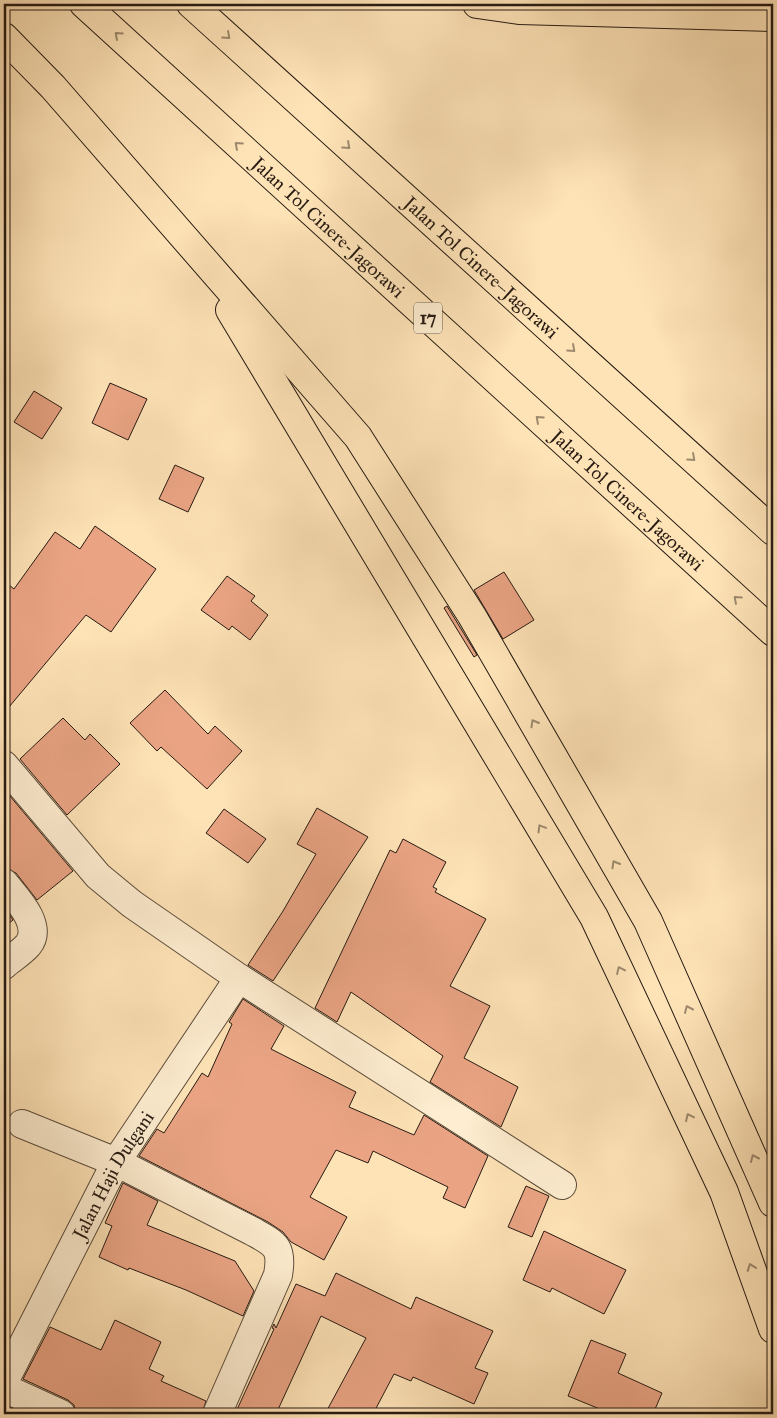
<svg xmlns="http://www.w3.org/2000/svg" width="777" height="1418" font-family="'IM FELL Great Primer',serif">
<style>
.building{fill:#eaa484;stroke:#261a12}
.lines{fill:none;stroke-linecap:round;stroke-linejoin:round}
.minor-casing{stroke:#5c4c3b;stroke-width:30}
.highway-casing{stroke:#261a12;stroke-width:30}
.minor{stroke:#feedd0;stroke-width:28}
.highway{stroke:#fee3b7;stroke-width:28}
.oneway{stroke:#9d896d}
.labels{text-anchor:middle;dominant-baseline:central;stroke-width:5;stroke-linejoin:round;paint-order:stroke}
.shield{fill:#feedd0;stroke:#67594b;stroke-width:1}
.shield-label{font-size:18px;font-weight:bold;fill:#261a12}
.street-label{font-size:19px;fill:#261a12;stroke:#feedd0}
</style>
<rect width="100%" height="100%" fill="#fee3b7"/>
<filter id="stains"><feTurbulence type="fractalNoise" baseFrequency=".004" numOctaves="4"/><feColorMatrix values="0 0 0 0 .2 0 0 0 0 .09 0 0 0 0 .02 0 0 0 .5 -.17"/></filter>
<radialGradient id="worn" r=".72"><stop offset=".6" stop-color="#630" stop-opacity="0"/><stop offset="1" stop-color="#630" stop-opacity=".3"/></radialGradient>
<path class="building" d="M110,383L147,399L128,440L92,423Z
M34,391L62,408L42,439L14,422Z
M175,465L204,478L188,512L159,499Z
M95,526L156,569L111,632L86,615L4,713V581L14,589L55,532L80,549Z
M504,572L534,620L503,639L474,590Z
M227,576L255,596L251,601L268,615L250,640L232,626L229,630L201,610Z
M447,606L477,655L474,657L444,608Z
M165,690L208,734L215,726L242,751L207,789L161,747L157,751L130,723Z
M63,718L85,740L90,734L120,764L67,815L20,759Z
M4,789L73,871L37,900L16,873L4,868Z
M317,808L368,837L273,981L248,965L283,911L316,854L297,844Z
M224,809L266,839L248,863L206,833Z
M403,839L446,862L433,887L437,889L435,892L486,919L450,986L490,1006L464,1058L518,1087L501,1127L430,1082L443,1056L351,992L337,1022L315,1008L390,850L396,853Z
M4,907L13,920L4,927Z
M243,999L284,1026L271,1049L356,1092L349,1107L414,1135L424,1115L488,1156L465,1208L443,1198L448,1187L373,1151L368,1163L336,1150L310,1197L347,1217L324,1260L291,1242L283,1232L268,1222L139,1156L157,1129L164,1133L202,1073L208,1077L232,1024L229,1022Z
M123,1183L158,1201L147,1225L235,1261L254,1291L243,1316L186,1290L129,1268L128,1270L99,1257L112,1226L105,1223Z
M526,1186L549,1196L532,1237L508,1227Z
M544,1231L626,1270L604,1314L552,1288L550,1292L523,1280Z
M336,1273L411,1309L416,1297L493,1331L475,1368L488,1373L474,1404L413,1377L411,1381L394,1374L373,1414H325L366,1338L321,1316L276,1414H235L274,1329L272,1328L274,1324L276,1328L296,1284L325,1296Z
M115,1320L161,1342L149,1369L164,1376L161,1381L206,1401L202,1414H76L74,1405L68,1400L23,1379L50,1327L101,1350Z
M591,1340L626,1354L618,1373L662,1393L653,1414H612L568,1396Z"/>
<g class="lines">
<defs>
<g id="minor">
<path d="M4,765L98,876L132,904L239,978L562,1185"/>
<path d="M4,883C15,897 44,925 28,945C22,952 11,959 4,965"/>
<path d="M22,1124L116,1162L252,1231C275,1244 283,1246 278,1275L217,1414"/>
<path id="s1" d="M4,1382L116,1162L239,978"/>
<path d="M4,1388L61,1414"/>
</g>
<g id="highway">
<path id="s2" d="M84,4L773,632"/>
<path id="s3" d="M191,4L773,531"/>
<path d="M477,4L519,10L773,17"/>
<path d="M4,37L53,87L358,437L472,616L648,921L773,1203"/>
<path d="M230,310L594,917L724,1192L773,1329"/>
</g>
</defs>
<use href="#minor" class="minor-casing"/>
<use href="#highway" class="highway-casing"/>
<use href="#minor" class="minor"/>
<use href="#highway" class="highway"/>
</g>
<defs><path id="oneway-chevron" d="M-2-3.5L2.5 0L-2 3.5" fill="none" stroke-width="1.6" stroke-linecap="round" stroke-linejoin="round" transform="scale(1.25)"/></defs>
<g class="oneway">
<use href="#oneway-chevron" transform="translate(118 35) rotate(-138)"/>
<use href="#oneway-chevron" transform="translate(227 36) rotate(42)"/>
<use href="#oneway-chevron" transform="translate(238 145) rotate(-138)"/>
<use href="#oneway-chevron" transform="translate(347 146) rotate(42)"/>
<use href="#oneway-chevron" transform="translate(572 349) rotate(42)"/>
<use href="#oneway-chevron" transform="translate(539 419) rotate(-138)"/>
<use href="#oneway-chevron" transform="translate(692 458) rotate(42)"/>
<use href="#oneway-chevron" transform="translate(737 599) rotate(-138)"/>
<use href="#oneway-chevron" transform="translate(534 723) rotate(-120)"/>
<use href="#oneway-chevron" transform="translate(541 828) rotate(-121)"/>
<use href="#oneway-chevron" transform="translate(615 864) rotate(-120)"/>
<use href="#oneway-chevron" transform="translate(620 970) rotate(-115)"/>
<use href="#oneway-chevron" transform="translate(688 1009) rotate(-114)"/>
<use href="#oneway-chevron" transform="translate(689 1117) rotate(-115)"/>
<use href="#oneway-chevron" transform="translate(754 1158) rotate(-114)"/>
<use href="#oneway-chevron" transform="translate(751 1267) rotate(-110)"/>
</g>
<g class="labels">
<rect class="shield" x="414" y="302.5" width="28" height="31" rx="4"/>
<g class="shield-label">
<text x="428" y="318">17</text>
</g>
<g class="street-label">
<text stroke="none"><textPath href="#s2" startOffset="331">Jalan Tol Cinere-Jagorawi</textPath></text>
<text stroke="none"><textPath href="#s3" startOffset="392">Jalan Tol Cinere–Jagorawi</textPath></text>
<text stroke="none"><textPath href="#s2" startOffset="736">Jalan Tol Cinere-Jagorawi</textPath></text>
<text stroke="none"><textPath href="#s1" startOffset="234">Jalan Haji Dulgani</textPath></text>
</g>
</g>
<rect width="777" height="1418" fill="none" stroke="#fee3b7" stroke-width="20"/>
<rect x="5" y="5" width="767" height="1408" fill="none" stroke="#261a12" stroke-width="2.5"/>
<rect x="10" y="10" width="757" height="1398" fill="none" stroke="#261a12"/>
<rect width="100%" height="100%" filter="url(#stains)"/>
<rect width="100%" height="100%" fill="url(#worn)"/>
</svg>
